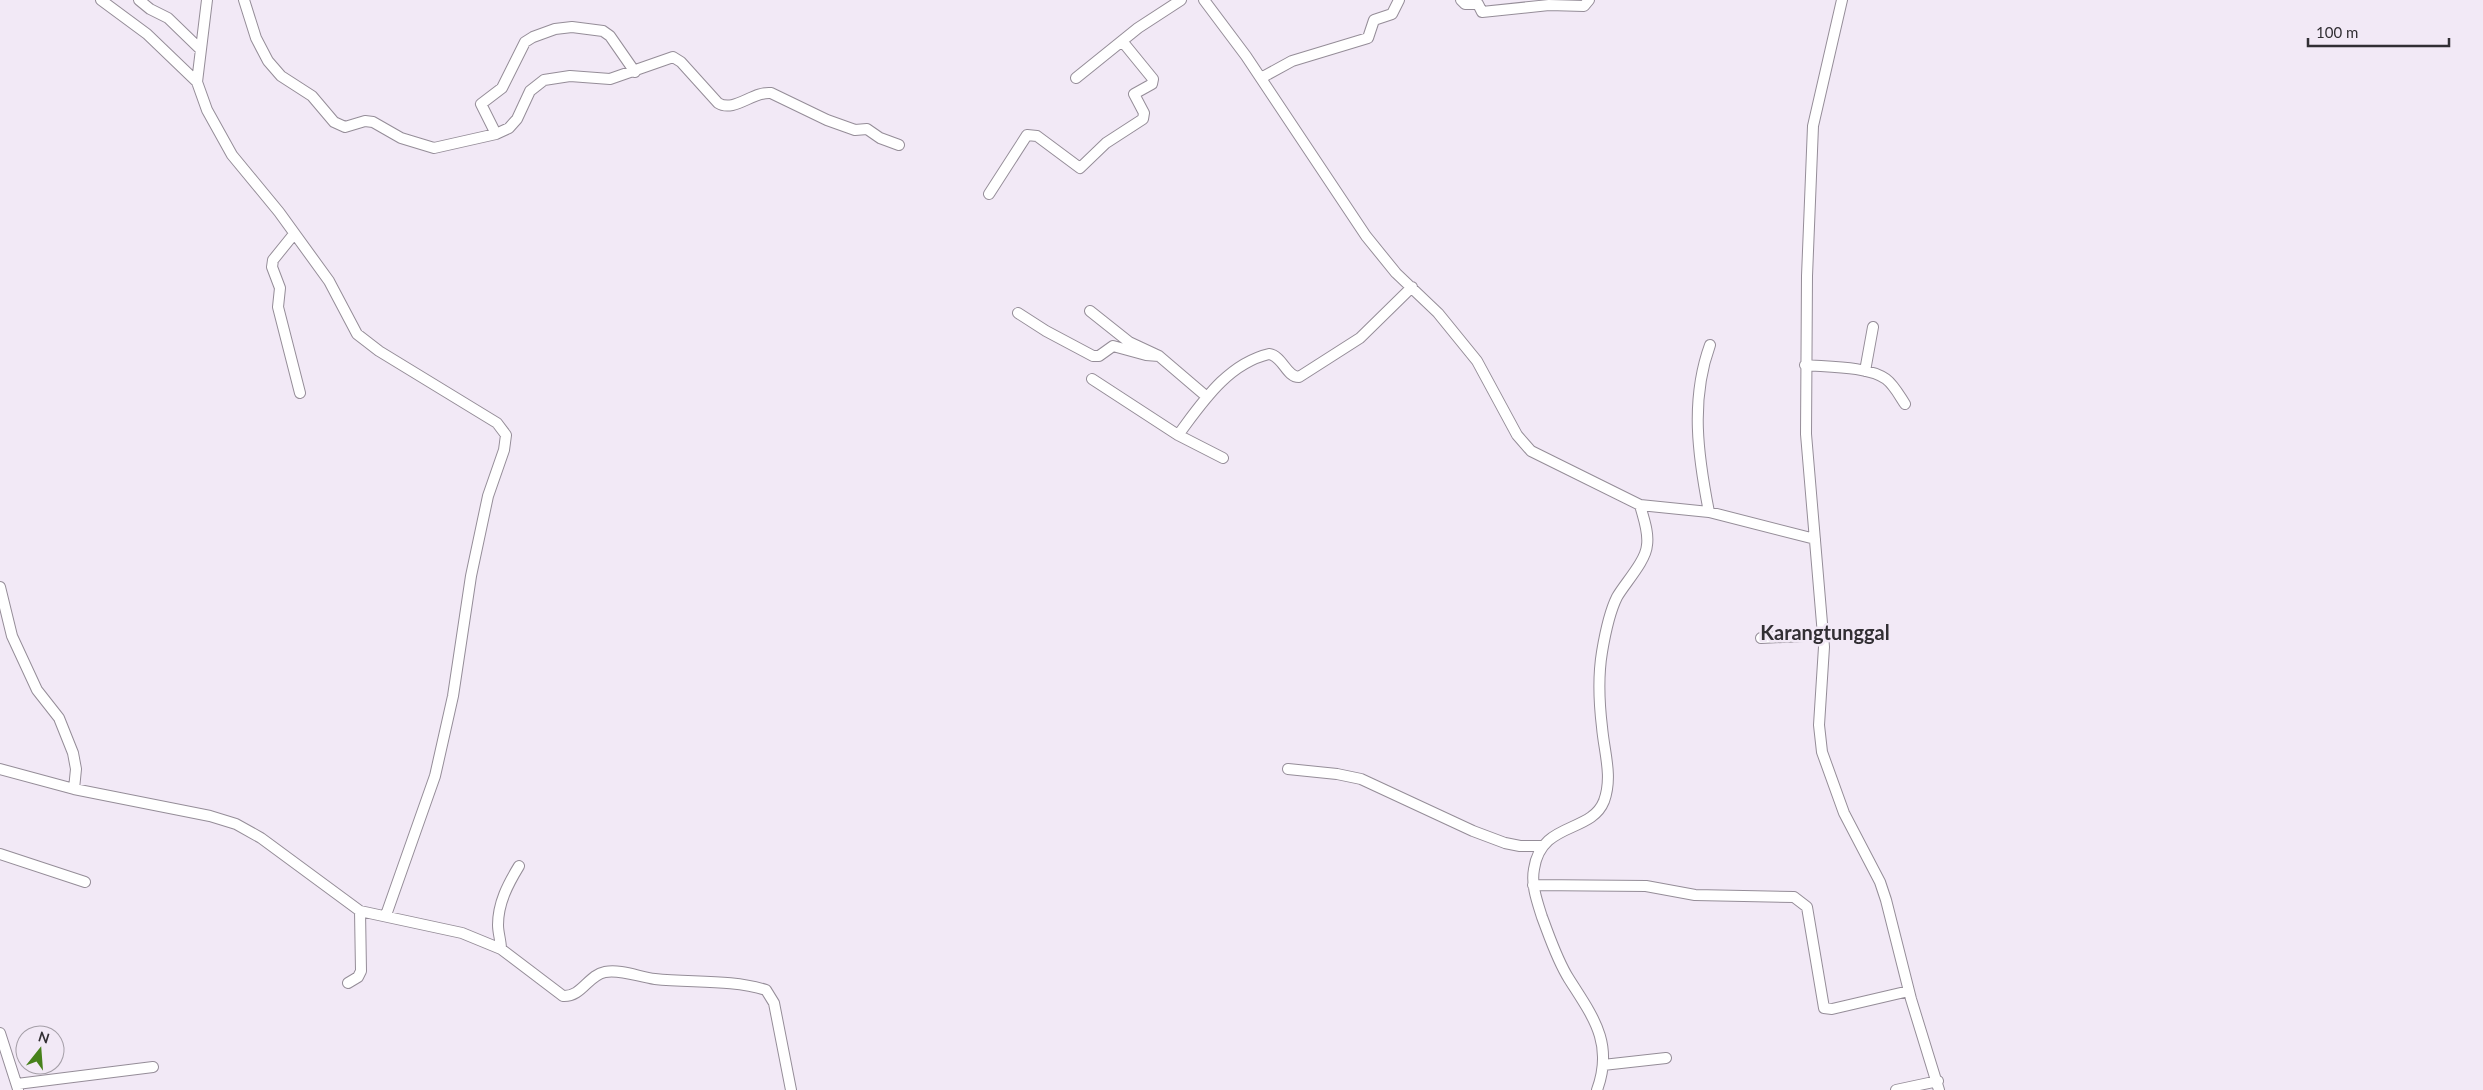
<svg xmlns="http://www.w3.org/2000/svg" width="2483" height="1090" font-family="Lato,sans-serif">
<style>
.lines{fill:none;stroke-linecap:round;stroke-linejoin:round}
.minor-casing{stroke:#958d98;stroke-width:12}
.minor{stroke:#fff;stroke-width:10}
.labels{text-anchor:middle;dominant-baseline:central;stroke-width:5;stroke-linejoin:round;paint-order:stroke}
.quarter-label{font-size:20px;font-weight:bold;fill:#322f34;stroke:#f2e9f6}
</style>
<rect width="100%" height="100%" fill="#f2e9f6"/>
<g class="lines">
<defs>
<path id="minor" d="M101,0L147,34L197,82
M139,0L150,9L168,18L200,49
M207,0L197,82L207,110L232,155L279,212L329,281L357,334L379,351L497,423L506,435L504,450L488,496L471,576L453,696L435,776L386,915
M244,0L256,38L268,61L281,76L312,96L334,122L345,127L365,121L373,122L401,138L434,148L496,134L509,128L517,119L530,91L544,80L570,76L610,79L673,57L681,62L718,103C734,113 753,91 771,93L827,120L855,130L867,129L880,138L899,145
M1204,0L1246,56L1366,236L1396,273L1438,313L1477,361L1517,435L1531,451L1640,505L1709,512L1815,539
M1461,0L1465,4H1478L1482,12L1549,5L1584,6L1589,0
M1842,0L1813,126L1807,276L1806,434L1824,647L1819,725L1822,752L1844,813L1880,882L1886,900L1911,999L1939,1090
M1076,78L1138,28L1181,0
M1261,78L1292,61L1368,38L1374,20L1392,14L1399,0
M496,134L481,104L502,88L525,42L533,37L555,29L572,27L603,31L610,36L635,72
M989,194L1027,135L1037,136L1080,168L1106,143L1143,119L1144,113L1134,94L1152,84L1153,79L1122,41
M294,234L273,260L272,267L280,288L278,307L300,393
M1090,311L1129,342L1159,356L1207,397
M1018,313L1046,331L1093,356H1099L1113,346L1146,355L1159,356
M1805,365C1827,367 1868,366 1886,379C1894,385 1899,395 1905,404
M1865,371L1873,327
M1092,379L1178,435L1223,458
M1178,435C1202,403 1227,364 1269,354C1283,356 1286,377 1299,377L1360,338L1412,287
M1709,512C1698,456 1690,400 1710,345
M0,587L12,636L37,690L59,718L73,753L76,769L74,789
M1761,638L1823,635
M0,769L74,789L210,816L236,824L261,838L360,911L462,933L501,949L563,996C582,997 588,975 605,972C621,969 639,977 655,979C691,983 731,979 766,990L774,1003L791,1090
M1288,769L1337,774L1361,779L1473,831L1505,843L1520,846H1543
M0,854L85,882
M1533,885L1646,886L1695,895L1794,897L1807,907L1824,1008L1832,1009L1909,991
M501,949C501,941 498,933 498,925C498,903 508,884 519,866
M348,983L358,977L361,971L360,911
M0,1033L18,1089
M1603,1065L1666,1058
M17,1084L153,1067
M1597,1090C1614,1043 1593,1017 1569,979C1557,960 1550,938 1542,917C1537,901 1531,885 1534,869C1541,821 1591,834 1604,801C1613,776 1604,752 1602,727C1599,702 1598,676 1602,652C1605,634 1609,613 1617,597C1625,583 1646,561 1647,545C1649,532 1643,517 1640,505
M1896,1090L1938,1081"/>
</defs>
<use href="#minor" class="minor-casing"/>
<use href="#minor" class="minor"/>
</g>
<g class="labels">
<g class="quarter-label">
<text x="1825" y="632">Karangtunggal</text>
</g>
</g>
<g transform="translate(40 1050) rotate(17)"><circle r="24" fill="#f2e9f6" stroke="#a59fa8"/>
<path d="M0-4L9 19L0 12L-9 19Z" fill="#47811b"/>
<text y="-8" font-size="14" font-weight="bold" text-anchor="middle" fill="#322f34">N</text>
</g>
<path d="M2308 38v8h141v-8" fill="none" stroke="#322f34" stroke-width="2.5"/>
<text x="2316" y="38" font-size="15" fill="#322f34" stroke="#f2e9f6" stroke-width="4" paint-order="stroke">100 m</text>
</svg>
